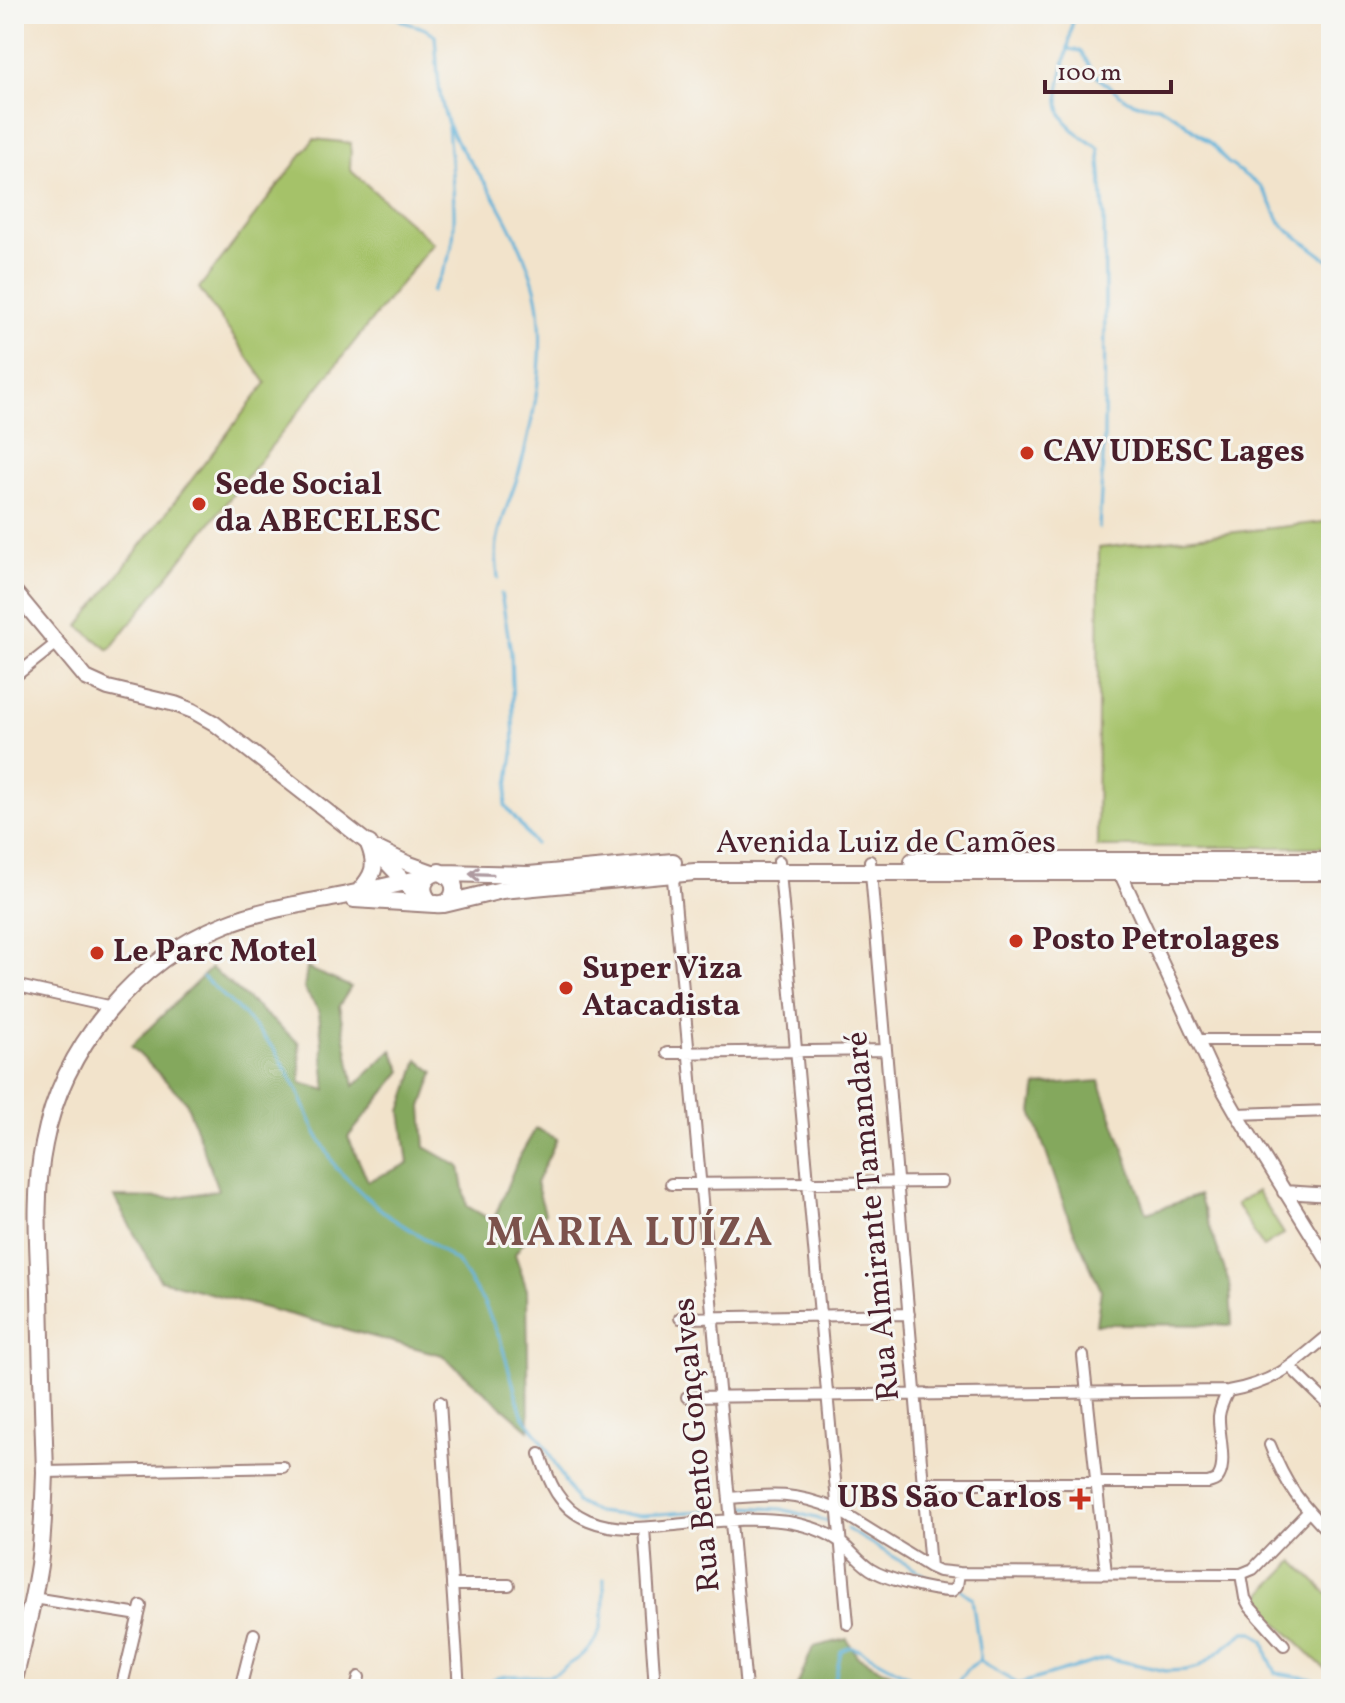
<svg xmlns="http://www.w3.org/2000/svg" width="1345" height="1703" font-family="Vollkorn,serif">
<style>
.green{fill:#a5c269;stroke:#78704a;stroke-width:2}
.forest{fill:#84a85d;stroke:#676444;stroke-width:2}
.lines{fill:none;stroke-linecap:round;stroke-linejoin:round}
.stream{stroke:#5db0d8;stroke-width:3}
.minor-casing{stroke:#9e817b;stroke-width:14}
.tertiary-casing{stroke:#9e817b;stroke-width:16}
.secondary-casing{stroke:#9e817b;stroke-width:18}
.primary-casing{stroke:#9e817b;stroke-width:20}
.minor{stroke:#fff;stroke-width:10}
.tertiary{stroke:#fff;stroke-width:12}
.secondary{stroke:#fff;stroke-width:14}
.primary{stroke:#fff;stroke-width:16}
.oneway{stroke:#ae9aa0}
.poi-dot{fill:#c8321e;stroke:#f6f6f2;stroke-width:3}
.labels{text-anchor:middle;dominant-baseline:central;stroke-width:6;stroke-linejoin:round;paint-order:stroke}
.poi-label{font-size:32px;font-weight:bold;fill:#4a1f2b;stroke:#f6f6f2;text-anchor:start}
.street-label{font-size:32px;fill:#4a1f2b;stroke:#f6f6f2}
.district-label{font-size:40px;font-weight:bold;letter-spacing:2px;fill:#7c524c;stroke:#f6f6f2}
</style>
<rect width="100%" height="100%" fill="#f6f6f2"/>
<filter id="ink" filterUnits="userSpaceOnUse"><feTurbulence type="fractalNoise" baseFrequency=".0125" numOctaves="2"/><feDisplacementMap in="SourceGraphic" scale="16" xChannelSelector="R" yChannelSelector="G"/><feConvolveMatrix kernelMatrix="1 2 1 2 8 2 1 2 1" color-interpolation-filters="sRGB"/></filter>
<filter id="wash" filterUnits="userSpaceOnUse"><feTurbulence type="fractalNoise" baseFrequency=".006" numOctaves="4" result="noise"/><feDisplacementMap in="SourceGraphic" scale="32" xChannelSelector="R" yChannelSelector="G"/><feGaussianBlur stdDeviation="1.8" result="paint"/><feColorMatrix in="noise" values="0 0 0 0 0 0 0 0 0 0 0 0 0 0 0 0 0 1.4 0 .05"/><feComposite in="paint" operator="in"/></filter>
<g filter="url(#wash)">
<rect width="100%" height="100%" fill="#f2e3cb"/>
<path class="green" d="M314,139L351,143L350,170L433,243L109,650L79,626L266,383L199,288Z
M1331,521V847H1097L1099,548Z
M1257,1191L1284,1234L1263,1247L1236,1204Z
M1294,1561L1331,1597V1662L1325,1669L1255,1601Z"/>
<path class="forest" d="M211,968L299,1043L301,1083L326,1090L319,1011L304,989L307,968L351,987L339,1006L354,1086L392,1050L402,1071L348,1137L368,1181L408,1164L401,1111L418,1060L434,1072L422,1107L425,1147L460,1167L467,1206L493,1221L518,1159L536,1128L557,1139L536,1183L545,1213L515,1254L527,1290L529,1430L442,1355L160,1280L114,1197L173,1198L218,1190L186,1101L131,1046Z
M1099,1081L1147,1213L1199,1195L1230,1285L1232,1325L1096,1324L1101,1290L1070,1222L1032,1112L1036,1086Z
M847,1639L857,1656L903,1680L909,1689H796L813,1647Z"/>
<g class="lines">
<path class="stream" d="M392,14C407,28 423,23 435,36C438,69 437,106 454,137C464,156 480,173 491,192C510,222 536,275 539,310C545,364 534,420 519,472C512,496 501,517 497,542C495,553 497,566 498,578
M1073,14C1072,27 1070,40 1067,52C1056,103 1048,117 1099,148L1104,214L1105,296L1104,440L1099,528
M1068,49L1081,51L1092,70L1102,81L1127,100L1138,104L1158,106L1177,117L1213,145L1227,162L1260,186L1268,197L1279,220L1288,230L1331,262
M432,291C438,280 445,269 449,257C460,230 450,158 448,127
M501,594L511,652L514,748L505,805L535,844
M203,977L243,1014L275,1050L297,1089L315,1131L337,1169L366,1197L390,1217L424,1238L457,1262L484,1303L500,1339L522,1414L542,1441L576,1502L596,1512L614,1514L644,1515L717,1510
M740,1507L781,1509L831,1522
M847,1529L931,1579L944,1583
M960,1589L972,1598L980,1656L979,1661
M489,1681C508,1671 531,1679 551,1675C559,1673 566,1666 573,1662C606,1642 604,1614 604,1579
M833,1689L841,1651L850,1647L860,1650L908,1676L917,1689
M952,1689L967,1669L979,1661L1018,1684L1107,1658L1166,1671L1186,1670L1199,1667L1245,1632H1254L1264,1641L1268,1656L1276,1673L1308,1678L1331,1685"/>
</g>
</g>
<g filter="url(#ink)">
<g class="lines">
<defs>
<path id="minor" d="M984,14H1002
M14,677L57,643
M779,861L848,1624
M870,861L930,1567
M672,868L746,1689
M14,985L112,1007
M1196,1040H1331
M667,1053L886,1050
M1237,1114L1331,1111
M671,1184L942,1182
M1330,1264L1331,1186
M680,1318L909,1314
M1083,1356L1106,1573
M1290,1367L1331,1407
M687,1397L1228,1391C1277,1382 1294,1364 1331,1333
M440,1402L459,1689
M1270,1445C1286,1486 1300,1503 1331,1535
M540,1454C549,1482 559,1508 588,1520C619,1533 652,1527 684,1524C719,1521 753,1517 788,1522C805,1525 824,1530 839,1541C850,1549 858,1561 870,1569C887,1580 932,1591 952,1591L957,1586L959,1573
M45,1472L283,1467
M923,1483H1208C1213,1481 1216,1482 1219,1476C1227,1462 1218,1432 1219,1416C1220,1407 1224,1399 1228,1391
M729,1498C772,1494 797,1492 838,1510L930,1567L939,1571L959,1573L1241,1574L1253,1569L1308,1512
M644,1528L655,1689
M1241,1574L1245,1598L1250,1607L1284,1645
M452,1585H509
M33,1598L139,1615
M121,1689L141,1606
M240,1689L254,1634
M356,1689L359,1677"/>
<path id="tertiary" d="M1118,868L1210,1067L1237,1114L1331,1266
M1284,1192L1331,1195"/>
<path id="secondary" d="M14,591L86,678L108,688L175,704L193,711L214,723L369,844L405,882
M380,850L407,863L435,873"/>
<path id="primary" d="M913,861H1331
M443,873L529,875L673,862
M405,882C413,889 425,903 436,904C457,907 462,878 439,872C424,875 418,889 429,901
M359,892C374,875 378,866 369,844
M354,899L434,904
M444,904L502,890L695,872H1331
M14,1680C23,1642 33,1604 39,1565C43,1534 44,1503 45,1472C43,1412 41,1351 40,1290C38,1242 34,1192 44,1144C62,1048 135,960 226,924C261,910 296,905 332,898C364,892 396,884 427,877"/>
</defs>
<use href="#minor" class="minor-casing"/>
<use href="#tertiary" class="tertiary-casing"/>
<use href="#secondary" class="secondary-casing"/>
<use href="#primary" class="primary-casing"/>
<use href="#minor" class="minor"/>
<use href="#tertiary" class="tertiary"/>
<use href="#secondary" class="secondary"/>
<use href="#primary" class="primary"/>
</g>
<defs><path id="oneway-shaft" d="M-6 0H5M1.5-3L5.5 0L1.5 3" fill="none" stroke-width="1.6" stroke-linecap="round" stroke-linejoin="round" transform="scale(2)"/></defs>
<use class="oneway" href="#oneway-shaft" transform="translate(481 874) rotate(-178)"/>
</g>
<g class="poi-dot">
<circle cx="1027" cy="453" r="8"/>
<circle cx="199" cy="504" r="8"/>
<circle cx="1016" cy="941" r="8"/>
<circle cx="97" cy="953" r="8"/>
<circle cx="566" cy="988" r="8"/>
<path d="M1076 1487h8v8h8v8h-8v8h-8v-8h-8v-8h8z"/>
</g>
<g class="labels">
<g class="poi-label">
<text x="1043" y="453">CAV UDESC Lages</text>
<text x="215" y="486">Sede Social<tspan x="215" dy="37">da ABECELESC</tspan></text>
<text x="1032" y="941">Posto Petrolages</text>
<text x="113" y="953">Le Parc Motel</text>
<text x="582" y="970">Super Viza<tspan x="582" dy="37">Atacadista</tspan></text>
<text x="1062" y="1499" text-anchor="end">UBS São Carlos</text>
</g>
<g class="street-label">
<text x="886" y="844">Avenida Luiz de Camões</text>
<text transform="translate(874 1216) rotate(-95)">Rua Almirante Tamandaré</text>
<text transform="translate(698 1445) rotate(-95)">Rua Bento Gonçalves</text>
</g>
<g class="district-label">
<text x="630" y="1235">MARIA LUÍZA</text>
</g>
</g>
<rect width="1345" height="1703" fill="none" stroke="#f6f6f2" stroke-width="48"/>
<path d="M1045 80v12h126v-12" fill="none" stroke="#4a1f2b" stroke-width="4"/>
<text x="1057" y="80" font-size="24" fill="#4a1f2b" stroke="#f6f6f2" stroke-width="6" paint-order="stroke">100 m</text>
</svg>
